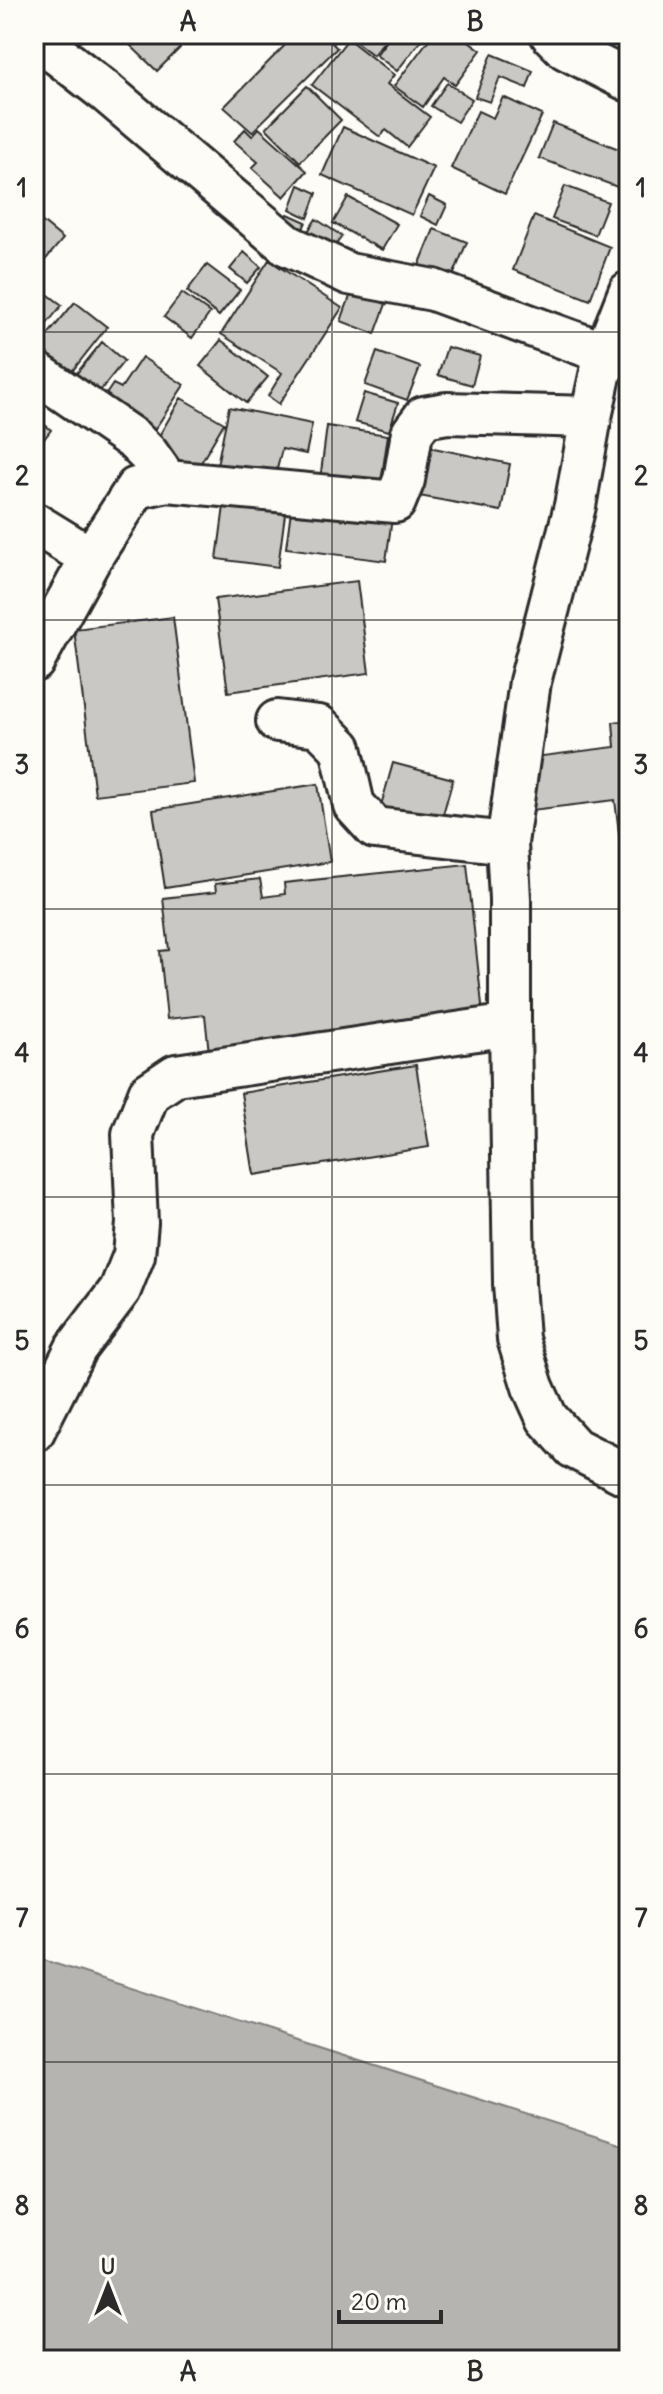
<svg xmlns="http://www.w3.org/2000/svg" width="663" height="2394" font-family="Delius,sans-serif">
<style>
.water{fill:#b5b4b1;stroke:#7e7d7b;stroke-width:2}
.building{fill:#c9c8c4;stroke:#2b2b2b;stroke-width:2}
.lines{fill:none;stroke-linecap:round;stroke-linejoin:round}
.minor-casing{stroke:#2b2b2b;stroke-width:46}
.minor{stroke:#fdfcf7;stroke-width:40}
.grid{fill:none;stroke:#2b2b2b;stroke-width:2;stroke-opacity:0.55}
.neatline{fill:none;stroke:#2b2b2b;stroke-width:3}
.grid-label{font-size:26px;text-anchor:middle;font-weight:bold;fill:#2b2b2b}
</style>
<rect width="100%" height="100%" fill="#fdfcf7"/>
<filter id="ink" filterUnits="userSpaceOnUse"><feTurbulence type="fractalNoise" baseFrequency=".0125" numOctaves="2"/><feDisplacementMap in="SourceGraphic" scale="16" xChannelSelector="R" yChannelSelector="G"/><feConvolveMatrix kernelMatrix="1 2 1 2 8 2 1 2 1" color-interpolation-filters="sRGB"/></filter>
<g filter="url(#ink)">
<path class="water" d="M34,1957L629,2147V2360H34Z"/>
<path class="building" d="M37,34H86L68,57Z
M135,34H167L180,48L157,71L127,42Z
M296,34H323L337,48L252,132L224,107Z
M354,34H390L373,55L351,38Z
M392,34H413L421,40L397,71L376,55Z
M433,34H459L481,50L455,85L444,77L423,107L394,86Z
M580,34H614L605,54Z
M348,39L394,75L387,84L430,117L407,147L386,130L380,137L312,85Z
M492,54L533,71L527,88L500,77L490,102L475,97Z
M447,83L472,99L457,122L431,106Z
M307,86L341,120L300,162L266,128Z
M503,97L542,115L505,194L451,168L478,111L493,118Z
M553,123L629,153V166L620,188L539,158Z
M343,127L434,168L412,215L322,175Z
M259,128L307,171L284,197L252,168L258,162L234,141L245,129L252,136Z
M299,185L317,193L308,218L290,209Z
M565,186L608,202L595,235L552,219Z
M429,196L447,205L438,225L420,216Z
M348,197L397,224L382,250L333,223Z
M288,214L306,222L297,242L279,234Z
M34,215L63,239L41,265L34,259Z
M534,216L610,247L590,300L513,270Z
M316,219L342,236L326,259L301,242Z
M434,229L467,242L449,286L416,273Z
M244,252L261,267L247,283L230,269Z
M269,260L342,308L279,404L268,396L282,373L221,334Z
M207,265L240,290L219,316L187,291Z
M34,284L62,305L34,340Z
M352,291L386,304L375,334L341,321Z
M182,293L210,313L192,338L164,317Z
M75,302L107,327L69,375L36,349Z
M221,340L268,377L246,403L200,366Z
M102,342L124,361L95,397L72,379Z
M447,347L480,356L472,385L438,375Z
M377,352L420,367L407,400L365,385Z
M142,357L184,385L149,438L99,405L113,384L121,388Z
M364,393L398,403L389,431L355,422Z
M181,398L224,423L195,473L152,448Z
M229,407L312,424L306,454L282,449L275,477L217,465Z
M34,416L51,430L34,452Z
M327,426L388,435L379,496L319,488Z
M429,447L510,464L501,511L419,496Z
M224,506L285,514L278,567L217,559Z
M291,510L393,511L386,561L286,548Z
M357,581L369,673L228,692L215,599Z
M173,617L194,783L95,795L74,629Z
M629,720V866L623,867L615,800L532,810L526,758L615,747L613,722Z
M393,763L453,779L438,832L378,816Z
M318,784L330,862L165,888L153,810Z
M467,864L484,1024L209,1053L205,1015L167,1019L160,951L169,950L163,898L216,892L215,884L260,879L263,897L285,894L284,883Z
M416,1065L429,1147L254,1175L241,1093Z"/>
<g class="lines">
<defs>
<path id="minor" d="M551,34L566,49L629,81
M34,36L106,92L287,245L349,274L433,290L605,353L629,359
M629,292L605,353L591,417L575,506L530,682L507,843L510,899V1025L514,1283L518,1339L533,1387L547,1418L574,1448L629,1476
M34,371L133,439L148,454L167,481
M34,523L91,558L136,488L167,481L395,502L404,480L412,433L424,417L447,413L591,417
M34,661L91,558
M277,721L319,726L341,748L354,805L375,828L507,843
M34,1431L76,1348L120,1290L134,1255L137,1223L133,1134L149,1093L176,1075L510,1025"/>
</defs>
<use href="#minor" class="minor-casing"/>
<use href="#minor" class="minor"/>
</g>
</g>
<path class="grid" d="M332,34V2360M34,332H629M34,620H629M34,909H629M34,1197H629M34,1485H629M34,1774H629M34,2062H629"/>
<rect width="663" height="2394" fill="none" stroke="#fdfcf7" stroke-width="88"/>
<g transform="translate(108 2286)" stroke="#fdfcf7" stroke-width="6" paint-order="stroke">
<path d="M0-6L14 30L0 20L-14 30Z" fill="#2b2b2b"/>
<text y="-12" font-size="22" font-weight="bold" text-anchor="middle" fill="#2b2b2b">U</text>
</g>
<path d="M339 2310v12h102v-12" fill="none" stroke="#2b2b2b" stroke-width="4"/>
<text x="351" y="2310" font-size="24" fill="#2b2b2b" stroke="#fdfcf7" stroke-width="6" paint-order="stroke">20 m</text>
<rect x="44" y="44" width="575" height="2306" class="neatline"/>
<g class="grid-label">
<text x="188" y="31">A</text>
<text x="475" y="31">B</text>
<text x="22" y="197">1</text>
<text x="641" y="197">1</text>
<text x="22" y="485">2</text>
<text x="641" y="485">2</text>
<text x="22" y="774">3</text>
<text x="641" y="774">3</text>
<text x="22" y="1062">4</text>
<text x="641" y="1062">4</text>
<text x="22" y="1350">5</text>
<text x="641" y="1350">5</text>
<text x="22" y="1638">6</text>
<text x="641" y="1638">6</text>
<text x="22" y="1927">7</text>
<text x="641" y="1927">7</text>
<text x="22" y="2215">8</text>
<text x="641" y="2215">8</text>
<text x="188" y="2381">A</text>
<text x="475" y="2381">B</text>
</g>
</svg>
